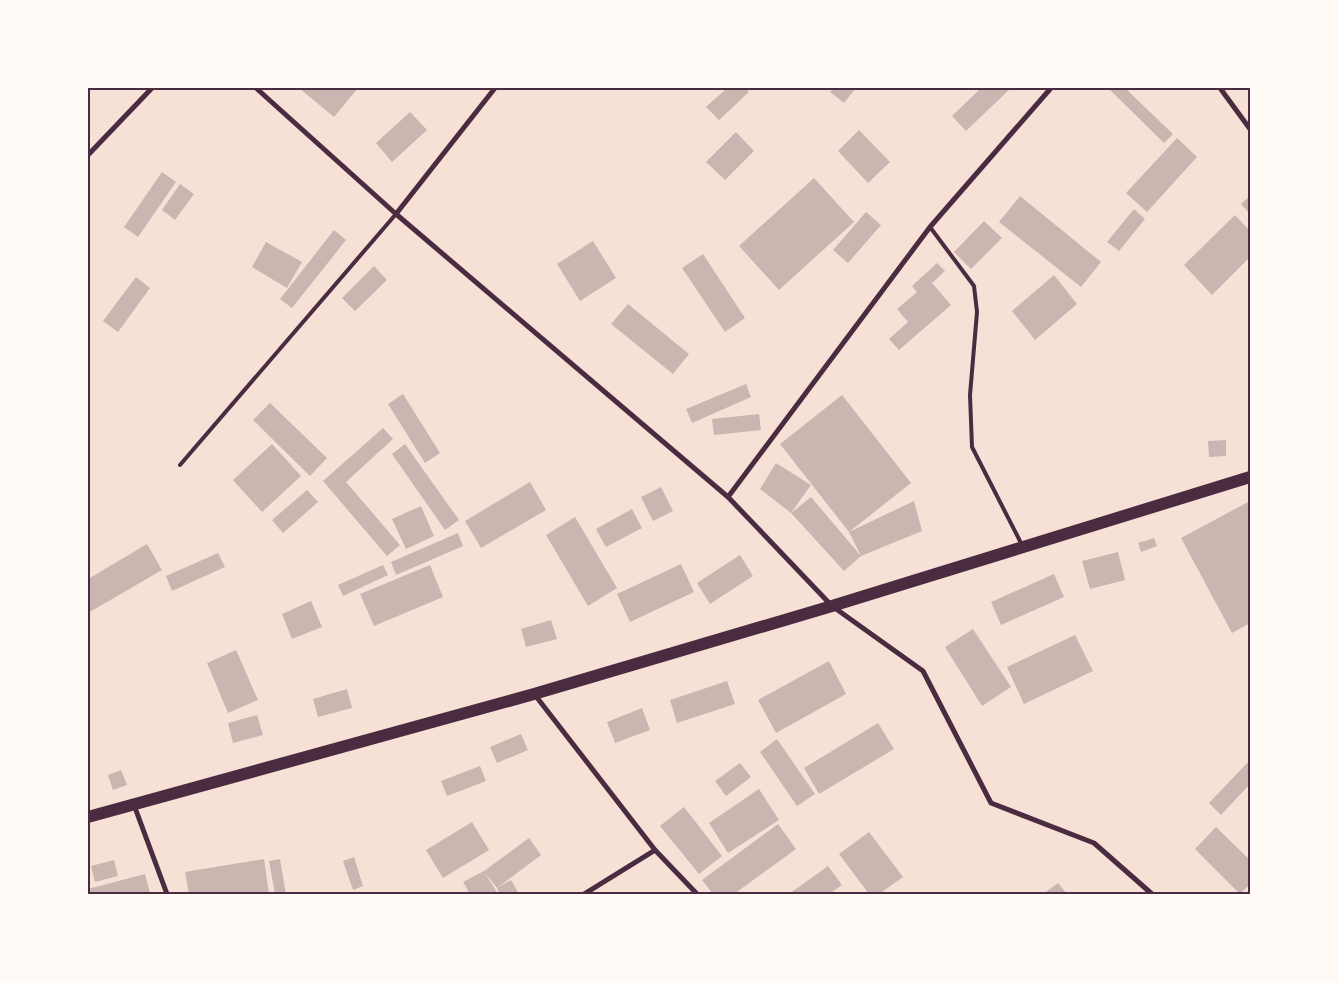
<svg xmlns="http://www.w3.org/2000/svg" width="1338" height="982" font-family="Helvetica,sans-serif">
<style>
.building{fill:#ccb4b1}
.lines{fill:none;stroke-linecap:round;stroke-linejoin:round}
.service{stroke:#4a2c40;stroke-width:4}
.minor{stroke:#4a2c40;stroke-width:5}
.primary{stroke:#4a2c40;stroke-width:12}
.neatline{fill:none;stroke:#4a2c40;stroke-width:2}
</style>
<rect width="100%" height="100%" fill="#f7e1d7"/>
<path class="building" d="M299,88H358L334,117Z
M727,88H745L749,92L719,120L706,107Z
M834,88H856L844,103L830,92Z
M981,88H1011L966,131L952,116Z
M1108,88H1125L1173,134L1164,143Z
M410,112L427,130L392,162L376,143Z
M859,130L890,162L868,183L838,151Z
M736,132L754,151L725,180L706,162Z
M1177,138L1197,157L1147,212L1126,193Z
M162,172L176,182L138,237L124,227Z
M814,178L854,222L779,290L739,246Z
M180,184L194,194L175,220L162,210Z
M1020,196L1101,262L1081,287L999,222Z
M1250,196V214L1241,204Z
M1134,209L1145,219L1119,251L1107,242Z
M866,212L881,225L848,263L833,250Z
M1235,215L1250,231V257L1212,295L1184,265Z
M984,221L1002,238L971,269L954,252Z
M334,230L346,240L292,308L280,299Z
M593,241L616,278L580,301L557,264Z
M266,242L302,262L287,288L252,267Z
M703,254L745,318L725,332L682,268Z
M937,263L945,271L932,283L951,305L899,350L889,339L908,322L897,309L917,292L912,286Z
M374,266L387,280L355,311L342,298Z
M1054,275L1077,304L1035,340L1012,311Z
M136,277L150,288L118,332L103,321Z
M628,304L689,354L673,374L611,324Z
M746,384L751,397L692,423L686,409Z
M403,394L440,453L425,463L388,404Z
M842,395L911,483L849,532L780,444Z
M270,403L327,458L310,476L253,420Z
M759,414L761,430L714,435L712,419Z
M383,428L393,439L346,482L400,545L387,556L323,481Z
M1226,440V456L1209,457L1208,441Z
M272,444L301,476L262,512L233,480Z
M405,444L459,520L445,530L392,454Z
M776,463L811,485L791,513L760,489Z
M530,482L546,510L481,548L465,521Z
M661,487L673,511L653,521L641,497Z
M307,490L318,502L283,533L272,520Z
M811,497L861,556L849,532L914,501L922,531L861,556L844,571L791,513Z
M1250,501V623L1232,633L1181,538Z
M421,506L434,536L406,549L392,519Z
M632,509L642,528L606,547L596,529Z
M575,517L617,588L588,606L546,535Z
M458,533L463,546L396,575L391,562Z
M1154,538L1157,546L1141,552L1138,543Z
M147,544L162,570L88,613V579Z
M1118,552L1125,580L1090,589L1082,561Z
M218,553L225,567L172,591L166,576Z
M740,555L753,576L710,604L697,583Z
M681,564L694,592L630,622L617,594Z
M383,565L388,575L343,596L338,585Z
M430,565L443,597L374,626L360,594Z
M1054,574L1064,597L1001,625L991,602Z
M311,601L322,627L292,639L282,614Z
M551,620L557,639L526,647L521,629Z
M973,629L1011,687L982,706L945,647Z
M1075,635L1093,671L1024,704L1007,667Z
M236,650L258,700L228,713L207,663Z
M829,661L846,694L776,733L758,700Z
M727,681L735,704L677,723L670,700Z
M347,689L352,708L318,717L313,699Z
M642,708L650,730L615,743L607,722Z
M257,715L263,735L233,743L228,723Z
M878,723L894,749L819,794L804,768Z
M521,734L528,750L497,763L490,747Z
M777,739L815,794L797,806L760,752Z
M1250,760V784L1221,815L1209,803Z
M740,763L751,777L726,796L715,781Z
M480,766L486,781L447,796L441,781Z
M121,770L127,785L113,790L108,775Z
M759,789L779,820L728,853L709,823Z
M684,807L722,856L699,874L660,826Z
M472,822L489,850L443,878L426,850Z
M778,824L796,849L734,894H713L702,880Z
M1216,827L1250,860V884L1240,894L1195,849Z
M869,832L903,877L879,894H869L839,854Z
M529,838L541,855L497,888L485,873L498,894H470L463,882L484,871Z
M354,857L363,886L353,890L343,861Z
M264,859L269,894H189L185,872Z
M280,859L286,894H275L269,861Z
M114,860L118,876L95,882L91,866Z
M828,866L842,885L829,894H789Z
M145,874L150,893L88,894V889Z
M511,880L519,894H500L497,888Z
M1058,883L1067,894H1043Z"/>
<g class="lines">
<path class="service" d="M930,227L974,286L977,312L970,395L972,447L1022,545
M180,465L396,214"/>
<path class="minor" d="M256,88L396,214L728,497L832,606L923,671L991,803L1094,843L1152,894
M1220,88L1250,129
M88,155L152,88
M396,214L495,88
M728,497L930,227L1051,88
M535,695L655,850L697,894
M134,805L167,894
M584,894L655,850"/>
<path class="primary" d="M88,817L534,694L832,606L1250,477"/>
</g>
<rect width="1338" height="982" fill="none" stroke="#fffaf5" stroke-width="178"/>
<rect x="89" y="89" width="1160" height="804" class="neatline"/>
</svg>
